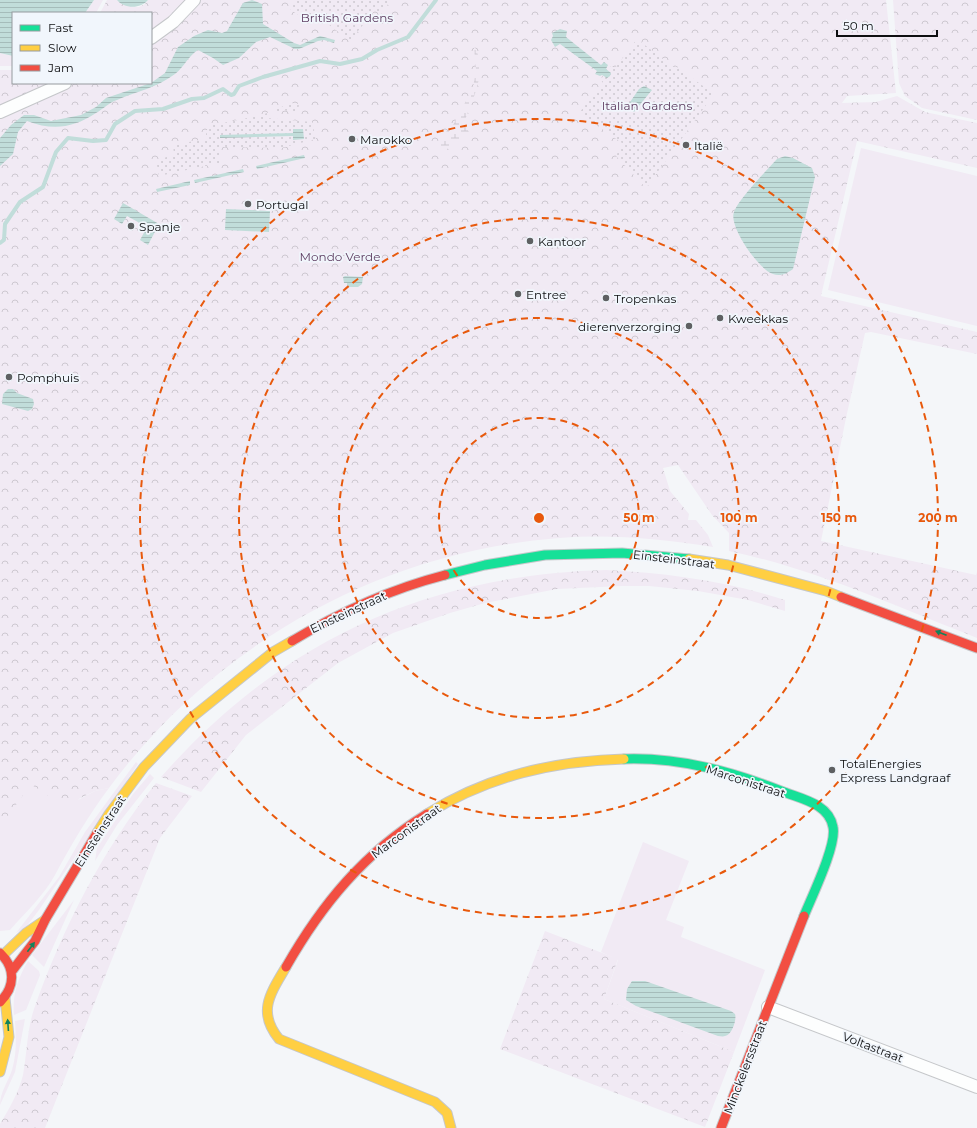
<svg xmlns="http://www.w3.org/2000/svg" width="977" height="1128" font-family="Montserrat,sans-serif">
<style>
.grass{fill:#f1eaf4}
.forest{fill:url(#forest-crowns)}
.wetland{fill:url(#wetland-marsh)}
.garden{fill:url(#garden-dots)}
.water{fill:url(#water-rules)}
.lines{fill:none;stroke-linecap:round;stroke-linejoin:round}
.stream{stroke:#c1ddda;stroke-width:4}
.street-casing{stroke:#c5c7ca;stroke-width:14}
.fast-casing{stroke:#c5c7ca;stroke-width:11}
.slow-casing{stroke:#c5c7ca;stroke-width:11}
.jam-casing{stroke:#c5c7ca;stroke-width:11}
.street{stroke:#fdfefe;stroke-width:12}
.fast{stroke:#16e098;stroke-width:9}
.slow{stroke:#ffcf43;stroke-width:9}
.jam{stroke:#f24e42;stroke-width:9}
.oneway{fill:#12825b}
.ring{fill:none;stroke:#e8590c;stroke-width:2;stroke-dasharray:7 5}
.poi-dot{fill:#5e6062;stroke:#f1f6fc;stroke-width:1.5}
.labels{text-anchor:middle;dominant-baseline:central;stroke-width:3.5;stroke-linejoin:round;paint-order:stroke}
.park-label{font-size:12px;fill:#5e3d61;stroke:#f1f6fc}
.poi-label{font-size:12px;fill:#0e0f11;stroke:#f1f6fc;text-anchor:start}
.street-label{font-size:12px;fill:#0e0f11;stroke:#f1f6fc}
.centre{fill:#e8590c;stroke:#f1f6fc;stroke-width:2}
.ring-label{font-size:12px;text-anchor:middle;font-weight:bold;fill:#e8590c;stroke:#f1f6fc;stroke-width:3.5;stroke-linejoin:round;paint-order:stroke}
</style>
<defs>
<pattern id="forest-crowns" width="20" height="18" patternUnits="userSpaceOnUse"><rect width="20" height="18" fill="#f1eaf4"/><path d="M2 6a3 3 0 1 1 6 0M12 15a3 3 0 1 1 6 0" fill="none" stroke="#cdc8d0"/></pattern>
<pattern id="wetland-marsh" width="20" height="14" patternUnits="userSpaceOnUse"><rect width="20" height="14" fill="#f1eaf4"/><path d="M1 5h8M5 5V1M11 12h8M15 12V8" fill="none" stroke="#cdc8d0"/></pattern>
<pattern id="garden-dots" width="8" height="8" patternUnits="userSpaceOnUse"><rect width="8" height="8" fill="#f1eaf4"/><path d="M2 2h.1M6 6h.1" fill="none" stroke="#cdc8d0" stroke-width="1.8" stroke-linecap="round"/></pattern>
<pattern id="water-rules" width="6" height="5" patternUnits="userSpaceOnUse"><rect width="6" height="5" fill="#c1ddda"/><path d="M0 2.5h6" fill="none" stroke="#a5bcba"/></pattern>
</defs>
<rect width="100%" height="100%" fill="#f4f6f9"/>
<path class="grass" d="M94,0H103L96,13H85Z
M0,53L13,56V66H0Z
M861,148L977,176V326L828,290Z
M299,570L78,800L95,791L109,788C88,816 71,845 55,875C44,895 25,913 10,930L0,931V817L23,785Z
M136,762L138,764L39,910L26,927L16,933L59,877L85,832Z
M150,774L154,778L117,825L95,861L97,848L133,794Z
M643,842L689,861L666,920L684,927L681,937L765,970L734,1052L604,999L618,960L601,952Z
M74,900L44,967L32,955Z
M28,961L39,971L40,975L26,1010L14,1015C12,995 18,978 28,961Z
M25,1019L15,1072L0,1105C0,1092 8,1082 12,1070C17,1053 16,1038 15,1021Z"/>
<path class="forest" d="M107,0H117L127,6L139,7L145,4L148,0H188L177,12L151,32V13H100Z
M200,0H886L896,93L847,96L842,103L876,102L897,96L925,112L977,123V168L857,141L821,296L977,332V354L871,332L865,333L846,418L821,541L976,575L977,572V638C895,606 815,569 729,551V533L712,515L678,465L663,468L670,491L689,514L688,520H696L708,535L713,547C662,539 611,534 559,538C380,552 215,644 109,788L95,791L66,805L56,803L39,788L37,789L31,784L0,827V119L74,83H151V45L180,21Z
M893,0H977V120L922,108L905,96L899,83Z
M0,70H13V83H53L0,106Z
M606,570C668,573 726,581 785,600V611L748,600L698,591L649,586H622L557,589L485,603L450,613L393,633L338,663L246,735L201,792L161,777C281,641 425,575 606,570Z
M156,783L192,796L160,838L45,1128H0V1124C9,1109 19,1092 23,1075C27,1053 27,1030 34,1009C63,927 102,851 156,783Z
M545,931L618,959L604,999L734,1052L705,1127L500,1049Z"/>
<path class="wetland" d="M474,47L476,49L482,67L476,91L465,120L469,127C465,143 453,144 441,153L435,147L441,136L452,127L473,88L476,69Z"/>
<path class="garden" d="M295,0H391L381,14L375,10L350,41L315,14L308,23L289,8Z
M566,37L601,65L604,62L608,65L606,69L609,70L611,66L615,68L637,39L672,66L677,67L714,94L646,188L616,156L622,143L579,113L603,83L601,80L603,76L595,74L597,71L560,44Z
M291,103L299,104L298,113L283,110L267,115V118L312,122L316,139L281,148L220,147L219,163L159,176L156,160L174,155L173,145L205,139L208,126L262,115Z"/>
<path class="water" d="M0,0H94L85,13H13V56L0,53Z
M117,0H148C141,9 124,9 117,0Z
M252,0L262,4L263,24L294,43L300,45L320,36L335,40L334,43L324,40L318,41L299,49H295L270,37L256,42L239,58L223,65L213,58L198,50C189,55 184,67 175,74C156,88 138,91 117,100C110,102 103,109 96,113C73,128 53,131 27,121L18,132L13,154L0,166V138L11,125L24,115H34L51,121L81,115L96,107L106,98L151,83L165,73L178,47L194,36L208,30L222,33L227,31L243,3Z
M560,29L567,31L566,37L601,65L604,62L608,65L606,69L611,73L610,76L607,78L602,75L600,76L595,74L597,71L560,44L555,47L551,40L553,36L552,33Z
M644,86L652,90L634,112L630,109L628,105L639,89Z
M293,129H303L304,139L293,140V136L220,138V135L293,133Z
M304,155L305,158L257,169L256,166Z
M785,156L793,158L812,168L815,177L793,269C787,273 781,277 773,274C759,270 728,226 734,212C739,199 766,171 777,159Z
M243,169L244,172L195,183L194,180Z
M190,181V185L157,192L156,189Z
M123,203L159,224L148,245L140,240L147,227L127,216L122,224L114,219Z
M226,209L270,211L269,232L225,230Z
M345,276L363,277L362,284L358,287H347V283H344L343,277Z
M8,389H13L17,393L33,399L34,404L32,409L28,411L2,404L3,394Z
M632,981H645L731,1011L735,1014C737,1019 732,1035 725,1036C723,1037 720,1036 718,1036L636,1006L626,1000L627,989Z"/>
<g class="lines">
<path class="stream" d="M0,243L4,240L5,224L20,202L43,187L56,152L68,138L93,141L106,140L115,124L135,111L163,109L192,99L204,98L223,89L231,95L234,94L239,86L263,77L320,61L340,64L362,59L377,50L408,37L436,0"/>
<defs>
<path id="street" d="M151,38L173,22L194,0
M0,112L65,83
M768,1007L977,1087"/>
<path id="fast" d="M445,575L485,565L545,555L622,553L689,559
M624,759C680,757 733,772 784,792C802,799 829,804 833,827C837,845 812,896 804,916"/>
<path id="slow" d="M689,559L728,565L826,591L841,597
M427,814C488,776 553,761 624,759
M97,833L109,814L144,767L190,719L273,652L292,641
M3,955L26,933L45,920
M286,967C270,994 257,1012 279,1039L435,1102L447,1113L451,1128
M0,1072L9,1037L5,998"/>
<path id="jam" d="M841,597L977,648
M292,641C340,612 391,589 445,575
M0,953C16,968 15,987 0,1002
M286,967C322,904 364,853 427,814
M12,971L35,941L45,920L97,833
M721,1128L804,916"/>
</defs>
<use href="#street" class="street-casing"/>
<use href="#fast" class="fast-casing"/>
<use href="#slow" class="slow-casing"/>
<use href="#jam" class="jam-casing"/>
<use href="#street" class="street"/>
<use href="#fast" class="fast"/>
<use href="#slow" class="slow"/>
<use href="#jam" class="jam"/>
</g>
<defs><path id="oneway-solid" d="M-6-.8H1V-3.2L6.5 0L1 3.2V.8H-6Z"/></defs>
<g class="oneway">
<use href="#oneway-solid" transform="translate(941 633) rotate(-159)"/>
<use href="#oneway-solid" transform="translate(31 947) rotate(-53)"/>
<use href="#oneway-solid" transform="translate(8 1025) rotate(-94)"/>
</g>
<g class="ring">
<circle cx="539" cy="518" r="100"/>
<circle cx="539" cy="518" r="200"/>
<circle cx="539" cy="518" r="300"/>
<circle cx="539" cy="518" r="399"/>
</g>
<g class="poi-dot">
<circle cx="352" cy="139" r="4"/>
<circle cx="686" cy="145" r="4"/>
<circle cx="248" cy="204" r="4"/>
<circle cx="131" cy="226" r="4"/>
<circle cx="530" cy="241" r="4"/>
<circle cx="518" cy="294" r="4"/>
<circle cx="606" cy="298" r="4"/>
<circle cx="720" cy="318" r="4"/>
<circle cx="689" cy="326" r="4"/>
<circle cx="9" cy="377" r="4"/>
<circle cx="832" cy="770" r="4"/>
</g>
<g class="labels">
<g class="park-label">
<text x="347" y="17">British Gardens</text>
<text x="647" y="105">Italian Gardens</text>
<text x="340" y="256">Mondo Verde</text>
</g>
<g class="poi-label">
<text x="360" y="139">Marokko</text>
<text x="694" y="145">Italië</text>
<text x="256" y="204">Portugal</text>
<text x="139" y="226">Spanje</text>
<text x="538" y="241">Kantoor</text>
<text x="526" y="294">Entree</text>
<text x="614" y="298">Tropenkas</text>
<text x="728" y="318">Kweekkas</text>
<text x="681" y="326" text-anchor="end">dierenverzorging</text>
<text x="17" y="377">Pomphuis</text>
<text x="840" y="763">TotalEnergies<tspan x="840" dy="14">Express Landgraaf</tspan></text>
</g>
<g class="street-label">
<text transform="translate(674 559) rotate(7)">Einsteinstraat</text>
<text transform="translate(348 612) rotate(-25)">Einsteinstraat</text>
<text transform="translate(746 781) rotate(18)">Marconistraat</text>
<text transform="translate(100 831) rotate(-57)">Einsteinstraat</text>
<text transform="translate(406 831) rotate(-36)">Marconistraat</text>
<text transform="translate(873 1047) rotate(21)">Voltastraat</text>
<text transform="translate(745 1067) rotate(-69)">Minckelersstraat</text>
</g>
</g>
<circle cx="539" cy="518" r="6" class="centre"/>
<g class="ring-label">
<text x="639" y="522">50 m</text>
<text x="739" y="522">100 m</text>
<text x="839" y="522">150 m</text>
<text x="938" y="522">200 m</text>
</g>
<rect x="12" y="12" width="140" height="72" fill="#f1f6fc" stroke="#969a9e"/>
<rect x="20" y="25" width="20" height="6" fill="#16e098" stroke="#969a9e"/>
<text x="48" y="32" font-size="12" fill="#0e0f11">Fast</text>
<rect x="20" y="45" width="20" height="6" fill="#ffcf43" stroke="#969a9e"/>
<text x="48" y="52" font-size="12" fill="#0e0f11">Slow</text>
<rect x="20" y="65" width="20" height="6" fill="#f24e42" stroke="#969a9e"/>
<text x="48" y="72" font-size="12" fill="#0e0f11">Jam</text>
<path d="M837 30v6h100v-6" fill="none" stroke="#0e0f11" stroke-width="2"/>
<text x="843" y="30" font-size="12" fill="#0e0f11" stroke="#f1f6fc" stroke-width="3" paint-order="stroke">50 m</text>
</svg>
